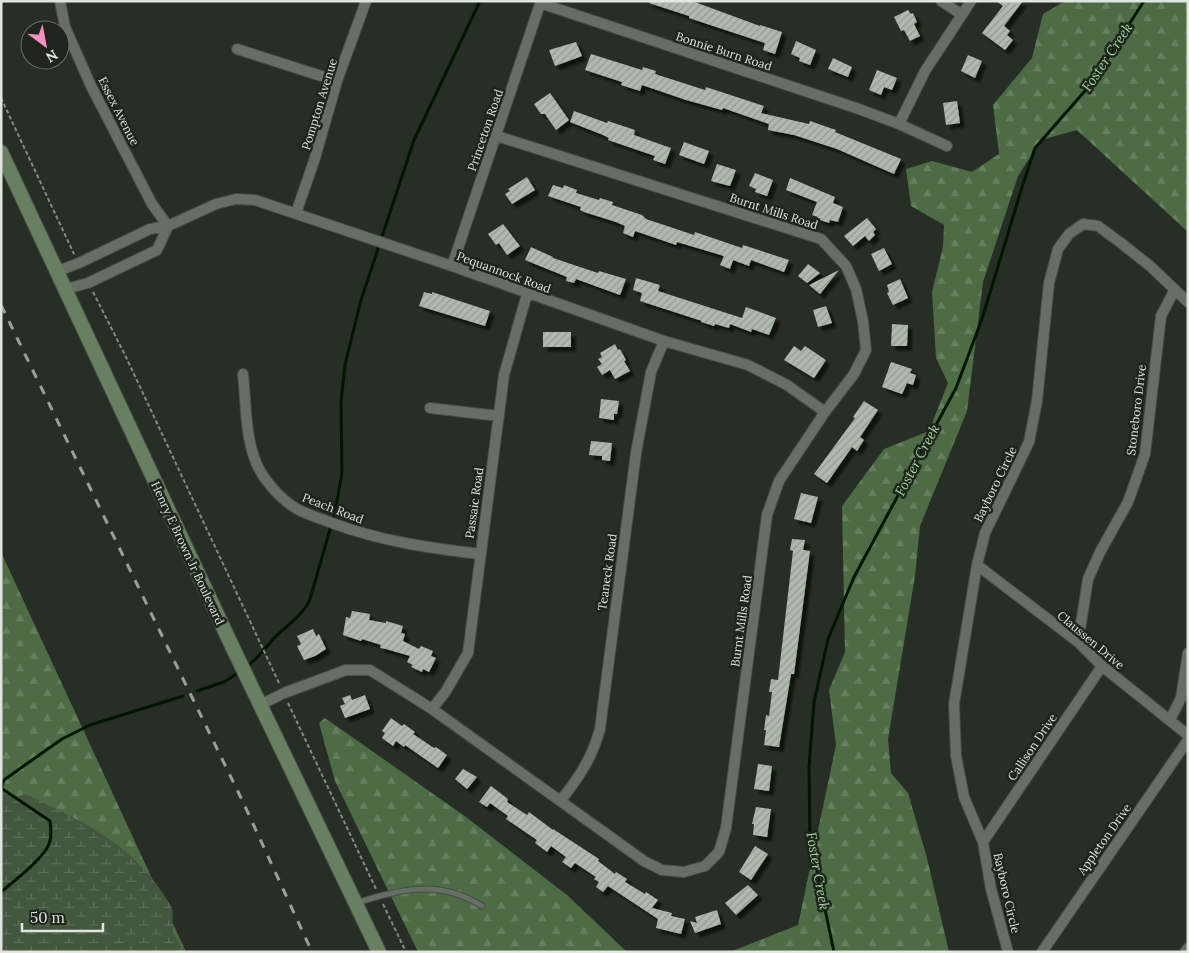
<svg xmlns="http://www.w3.org/2000/svg" width="1189" height="953" font-family="Lora,serif">
<style>
.forest{fill:url(#forest-firs)}
.wetland{fill:url(#wetland-marsh)}
.lines{fill:none;stroke-linecap:round;stroke-linejoin:round}
.stream{stroke:#001600;stroke-width:3}
.building{fill:url(#building-hatch);filter:url(#shadow)}
.service-casing{stroke:#464d44;stroke-width:7}
.minor-casing{stroke:#464d44;stroke-width:12}
.secondary-casing{stroke:#464d44;stroke-width:16}
.path{stroke:#858b84;stroke-width:2;stroke-dasharray:4 2.5;stroke-linecap:butt}
.service{stroke:#666f64;stroke-width:5}
.minor{stroke:#666f64;stroke-width:10}
.secondary{stroke:#687f62;stroke-width:14}
.rail{stroke:#9aa099;stroke-width:3;stroke-dasharray:9 9;stroke-linecap:butt}
.labels{text-anchor:middle;dominant-baseline:central;stroke-width:5;stroke-linejoin:round;paint-order:stroke}
.street-label{font-size:12px;fill:#e0e5df;stroke:#1e251c}
.water-label{font-size:14px;font-style:italic;fill:#a3d497;stroke:#1e251c}
</style>
<defs>
<pattern id="forest-firs" width="22" height="20" patternUnits="userSpaceOnUse" patternTransform="scale(1.25)"><rect width="22" height="20" fill="#4d6b45"/><path d="M5 1l3.5 6h-7zM16 11l3.5 6h-7z" fill="#66805f"/></pattern>
<pattern id="wetland-marsh" width="20" height="14" patternUnits="userSpaceOnUse" patternTransform="scale(1.25)"><rect width="20" height="14" fill="#43563e"/><path d="M1 5h8M5 5V1M11 12h8M15 12V8" fill="none" stroke="#5e6e59"/></pattern>
<pattern id="building-hatch" width="6" height="6" patternUnits="userSpaceOnUse" patternTransform="scale(1.25)"><rect width="6" height="6" fill="#b0b9ae"/><path d="M-1 1l2-2M0 6l6-6M5 7l2-2" fill="none" stroke="#959c93"/></pattern>
<filter id="shadow"><feDropShadow dx="4.5" dy="4.5" stdDeviation="1" flood-color="#0009"/></filter>
</defs>
<rect width="100%" height="100%" fill="#272e25"/>
<path class="forest" d="M1065,1H1188V232L1077,130L1041,140L1018,176L983,282L967,411L920,526L915,576L888,739L891,773L908,793L927,858L949,952H730L798,925L836,745L829,690L845,652L842,506L884,449L929,431L948,383L936,358L932,292L943,247L944,225L911,206L906,169L932,161L972,172L999,154L993,105L1032,58L1043,14Z
M1,552L186,952H1Z
M325,718L466,817L567,895L627,952H418L335,781L319,723Z"/>
<path class="wetland" d="M1,788L15,797L25,794C85,822 136,846 171,906C175,914 170,925 174,933C176,939 182,946 186,952H1Z"/>
<g class="lines">
<path class="stream" d="M246,667C258,659 266,647 276,636C288,625 304,614 310,599L335,512L342,473L341,401L345,365L361,300L414,140L480,1
M197,691L224,682L241,671
M1,788L4,780L25,765L62,739L90,725L183,696
M1,788L50,821C51,828 52,837 49,844C43,859 14,881 1,892
M834,952L810,838L809,767L814,702L828,639L854,577L956,388L982,319L1023,184L1035,148L1091,84L1144,1"/>
</g>
<path class="building" d="M649,1H692L760,26V25L782,32L775,54L763,50L765,43L689,18V16L649,3Z
M996,1H1023L1004,26L1010,31L1007,35L1013,40L1005,50L982,33L1003,6Z
M908,10L911,14L913,13L917,22L914,24L920,36L910,41L904,30L901,31L894,17Z
M796,41L816,50L810,65L799,61L800,58L791,54Z
M576,42L582,56L555,66L549,50Z
M591,54L642,70L643,67L656,71L655,74L705,90L706,87L764,106L761,113L809,124L810,121L836,130L835,132L901,159L894,174L837,149L794,135L768,130L769,124L723,108L722,110L686,100L642,85L640,91L621,85L622,82L585,70Z
M968,55L982,61L975,78L961,71Z
M833,58L852,67L848,77L828,69Z
M877,70L897,78L892,90L884,87L881,95L869,90Z
M550,93L569,120L556,130L545,114H541L534,104Z
M957,101L960,123L946,125L943,103Z
M574,111L607,123L608,121L635,130L634,135L671,148L665,164L653,160L655,156L608,140L609,138L603,135L570,122Z
M684,142L709,151L704,164L679,155Z
M717,164L736,170L730,186L711,181Z
M755,173L773,180L767,196L755,192L756,189L749,186Z
M527,177L535,190L512,204L505,194L510,191L508,189Z
M790,178L835,197L833,203L843,207L838,222L830,220L829,223L817,219L818,217L812,215L817,202L786,190Z
M553,185L563,188L564,185L577,190L576,193L599,200L600,198L613,202L612,205L642,215L646,219L694,235L695,232L742,248L743,245L789,260L784,272L751,260L749,266L733,260L730,269L720,265L724,256L677,242L676,245L635,231L633,237L623,233L625,226L616,222L584,212L580,210L581,207L548,196Z
M867,218L876,229L873,232L875,235L869,241L865,236L853,246L844,236Z
M503,224L520,246L507,255L499,243L496,245L488,234Z
M531,247L553,257V258L598,273L599,271L626,279L620,295L576,279L574,283L566,281L567,277L525,260Z
M884,248L892,264L879,271L871,254Z
M808,264L820,273L807,283L798,276Z
M839,270L820,294L809,285Z
M636,278L660,285L658,291L742,318L746,307L776,318L769,335L752,329L751,332L730,324L729,328L715,324L714,326L701,322L702,321L640,301L642,293L633,290Z
M900,279L908,298L893,305L887,293L889,292L887,285Z
M424,292L432,294V292L490,311L485,326L419,306Z
M826,306L832,323L818,327L813,310Z
M892,324L908,325L907,346H891Z
M543,332H571V347H543Z
M615,344L618,350L620,349L626,360L624,361L630,371L615,379L610,370L602,375L597,367L602,364L598,359L602,357L600,353Z
M794,346L801,351L805,346L826,360L814,378L784,360Z
M891,362L912,369L910,373L916,375L913,385L907,383L902,394L882,387Z
M601,399L619,401L617,414H614V420L599,418Z
M864,401L878,410L860,437L864,440L857,451L852,447L827,483L814,474L855,418L853,417Z
M591,441L612,443L610,461L602,460V456L589,455Z
M801,493L818,497L811,523L794,519Z
M792,539L805,540L803,550L810,551L794,674H791L779,747L764,745L766,730H764L766,715L769,716L772,692H769L771,679L778,680L793,551L790,550Z
M352,611L370,614L369,620L386,623V621L403,626L401,633L405,634L403,641L419,649L421,646L433,651L431,656L436,658L429,672L423,669L422,672L411,667L413,665L407,662L410,656L386,649L380,648L381,645L362,639L361,641L343,635L346,617L350,618Z
M313,629L316,636L319,634L326,649L315,656L304,660L297,646L301,644L297,636Z
M350,695L352,700L365,695L370,709L345,718L340,706L345,704L342,698Z
M391,718L402,726L404,724L415,732L413,734L434,748L436,747L447,755L438,768L405,745L404,747L396,741L393,746L382,738L385,733L382,731Z
M758,764L772,766L769,791L754,789Z
M463,769L477,777L467,789L455,779Z
M491,786L508,799L507,802L527,815L529,812L553,830V829L599,859L598,861L615,874L616,872L627,879L625,882L645,894L646,892L658,900L652,908L672,913L671,916L685,919L681,934L656,928L658,919L608,886L603,892L596,887L599,882L594,879L596,877L575,863L571,868L562,862L566,857L551,846L547,852L535,843L537,840L506,819L508,816L490,803L487,807L479,802Z
M756,807L771,809L767,837L753,835L754,824H752Z
M755,846L768,854L751,880L739,872Z
M748,885L758,895L736,915L725,903Z
M717,910L721,924L695,933L690,921L697,923L695,917Z"/>
<g class="lines">
<defs>
<path id="service" d="M356,903C402,889 439,879 482,906"/>
<path id="minor" d="M60,1L65,27L91,86L152,204L168,226
M941,1L961,14
M540,3L859,109L899,124L925,71L971,1
M237,49L337,81
M899,124L947,146
M296,213L314,161L337,81L366,1
M452,266L541,1
M58,271L79,263L150,229L168,226L216,204L236,199L255,200L452,266L664,341L748,365L787,385L825,412
M66,289L88,283L157,250L168,226
M243,374C246,401 245,431 254,457C260,477 279,498 297,509C308,515 320,518 332,523C380,541 429,548 480,554
M430,408L499,416
M977,565L1078,642L1102,666L1188,735
M1078,642L1088,579L1100,552L1128,502L1145,454L1161,316L1174,291
M260,705L284,693L346,670H370L432,709L644,861L662,870L684,872L705,866L719,852L726,828L767,515L779,481L825,412L854,374L866,350L863,321L856,289L846,266L821,239L497,136
M432,709L446,691L468,653L504,375L527,294
M1170,720L1181,698L1188,653
M561,800C580,776 592,758 600,729L636,453L651,372L664,341
M983,842L1102,666
M1008,952L991,889L983,842L964,797L956,756L954,704L977,565L985,533L1029,442L1037,401L1049,283L1058,249L1069,234L1083,224L1098,226L1121,243L1150,266L1188,302
M1042,952L1188,740
M1185,952L1188,948"/>
<path id="secondary" d="M1,152L231,644L379,952"/>
</defs>
<use href="#service" class="service-casing"/>
<use href="#minor" class="minor-casing"/>
<use href="#secondary" class="secondary-casing"/>
<path class="path" d="M1,98L74,254
M93,292L125,355L279,683
M288,703L376,889
M383,904L406,952"/>
<use href="#service" class="service"/>
<use href="#minor" class="minor"/>
<use href="#secondary" class="secondary"/>
<path class="rail" d="M1,305L243,802L312,952"/>
</g>
<g class="labels">
<g class="street-label">
<text transform="translate(724 51) rotate(18)">Bonnie Burn Road</text>
<text transform="translate(319 104) rotate(-73)">Pompton Avenue</text>
<text transform="translate(119 111) rotate(63)">Essex Avenue</text>
<text transform="translate(485 130) rotate(-71)">Princeton Road</text>
<text transform="translate(774 211) rotate(18)">Burnt Mills Road</text>
<text transform="translate(504 272) rotate(20)">Pequannock Road</text>
<text transform="translate(1136 410) rotate(-83)">Stoneboro Drive</text>
<text transform="translate(995 484) rotate(-64)">Bayboro Circle</text>
<text transform="translate(474 503) rotate(-82)">Passaic Road</text>
<text transform="translate(333 508) rotate(21)">Peach Road</text>
<text transform="translate(188 553) rotate(65)">Henry E Brown Jr Boulevard</text>
<text transform="translate(607 572) rotate(-82)">Teaneck Road</text>
<text transform="translate(741 621) rotate(-82)">Burnt Mills Road</text>
<text transform="translate(1091 640) rotate(40)">Claussen Drive</text>
<text transform="translate(1032 747) rotate(-56)">Callison Drive</text>
<text transform="translate(1104 839) rotate(-55)">Appleton Drive</text>
<text transform="translate(1007 893) rotate(77)">Bayboro Circle</text>
</g>
<g class="water-label">
<text transform="translate(1107 57) rotate(-56)">Foster Creek</text>
<text transform="translate(917 460) rotate(-62)">Foster Creek</text>
<text transform="translate(818 871) rotate(80)">Foster Creek</text>
</g>
</g>
<rect width="1189" height="953" fill="none" stroke="#e0e5df" stroke-width="5"/>
<g transform="translate(45 45) rotate(148)"><circle r="24" fill="#1e251c" stroke="#6c726a"/>
<path d="M0-4L9 19L0 12L-9 19Z" fill="#fb8fc5"/>
<text y="-8" font-size="14" font-weight="bold" text-anchor="middle" fill="#e0e5df">N</text>
</g>
<path d="M22 923v8h81v-8" fill="none" stroke="#e0e5df" stroke-width="2.5"/>
<text x="30" y="923" font-size="15" fill="#e0e5df" stroke="#1e251c" stroke-width="4" paint-order="stroke">50 m</text>
</svg>
